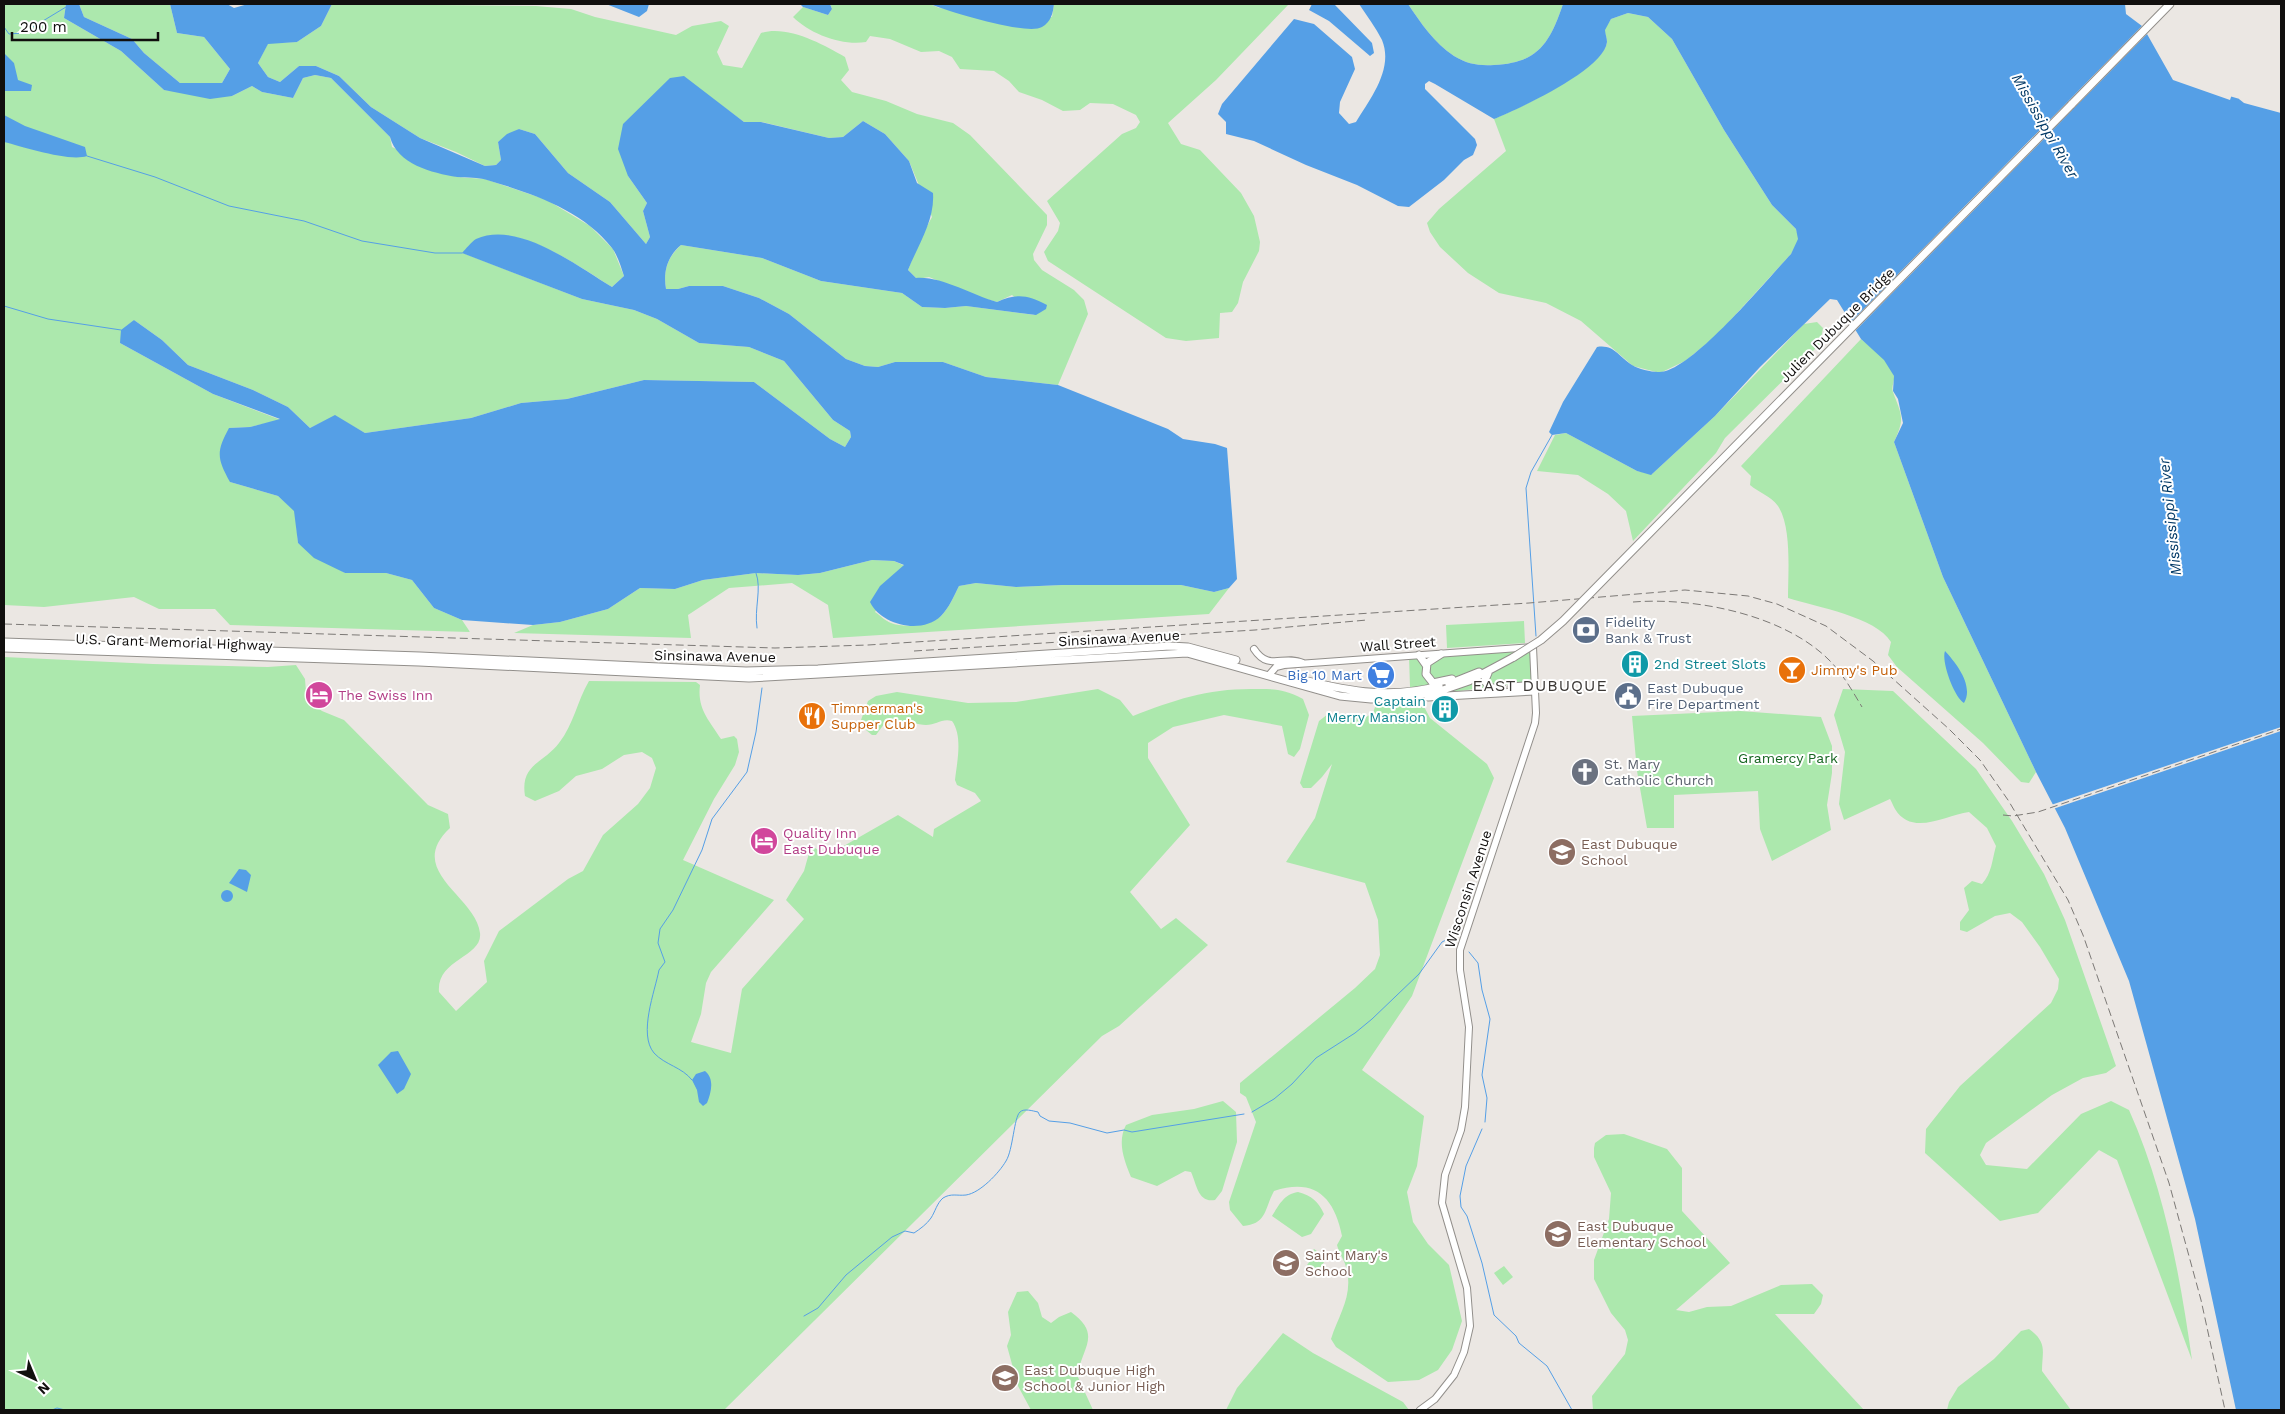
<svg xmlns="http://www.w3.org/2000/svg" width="2285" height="1414" font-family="'Work Sans',sans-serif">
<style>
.green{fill:#ace8ad}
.water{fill:#559fe6}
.pier{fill:#ebe7e3}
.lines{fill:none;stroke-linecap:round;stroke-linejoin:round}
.stream{stroke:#559fe6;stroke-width:1}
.primary-casing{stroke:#928f8b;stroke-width:8}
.trunk-casing{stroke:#928f8b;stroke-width:9}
.primary{stroke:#fff;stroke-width:6}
.trunk{stroke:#fff;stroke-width:7}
.rail{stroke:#7c7976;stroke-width:1;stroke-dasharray:8 4;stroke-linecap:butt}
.trunk-bridge-casing{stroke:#928f8b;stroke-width:9;stroke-linecap:butt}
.trunk-bridge{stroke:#fff;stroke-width:7}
.labels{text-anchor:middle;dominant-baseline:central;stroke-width:4;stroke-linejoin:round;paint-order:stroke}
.street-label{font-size:14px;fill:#110f0e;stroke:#fff}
.service-label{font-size:14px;fill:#4e5e75;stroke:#fff;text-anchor:start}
.culture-label{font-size:14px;fill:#0d838f;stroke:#fff;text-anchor:start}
.food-label{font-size:14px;fill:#c56008;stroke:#fff;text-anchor:start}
.shop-label{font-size:14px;fill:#366cbe;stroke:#fff;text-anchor:end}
.hotel-label{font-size:14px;fill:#b23c85;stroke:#fff;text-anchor:start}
.park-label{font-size:14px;fill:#176622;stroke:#fff}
.worship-label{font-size:14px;fill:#5b616d;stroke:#fff;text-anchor:start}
.education-label{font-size:14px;fill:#785e54;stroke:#fff;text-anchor:start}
.water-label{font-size:15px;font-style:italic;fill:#003865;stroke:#fff}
.quarter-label{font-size:16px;letter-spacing:1px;fill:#3b3835;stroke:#fff}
</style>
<rect width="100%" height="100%" fill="#ebe7e3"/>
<path class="green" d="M4,4H66L64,18L121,51L164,90L232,96L252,86L262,92L293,98L303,78L315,75L331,78L390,137L392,147L457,177L485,179L547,200L590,226L613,249L624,276L612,287C576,265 498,206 463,253L582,299L634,310L657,319L699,343L749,347L784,361L833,420L850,431L851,437L845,447L830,439L754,382L644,380L567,399L521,403L471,418L365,433L335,416L310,428L288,407L253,390L188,365L162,340L134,320L120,343L213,394L281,420L250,427L229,428L230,482L278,496L295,511L298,543L345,573H386L412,580L434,608L462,620L470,632L230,625L215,609H159L134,597L44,607L4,605Z
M79,4H170L177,33L204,37L230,69L222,83H180L144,53L132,39L84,17Z
M332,4L536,6L571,9L595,17L676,35L692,26L721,21L729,26L717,52L723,65L742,68L761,33C788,25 822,44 845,57L849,70L841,80L852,92L886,101L917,114L953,123L970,135L1047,215V225L1033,254L1034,260L1042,270L1074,290L1084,300L1088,314L1058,385L986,377L943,362H895L878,367L865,366L846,359L789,314L759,298L723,286H689L678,289H666C663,271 667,258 681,245L762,258L821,281L902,293L922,307L945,308L966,306L1035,315L1012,295L997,302L975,296L929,277L917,279L908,270L920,239L932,217L909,161L885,134L863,121L843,137L829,138L762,122H744L709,96L628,176L647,203L643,211L650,237L646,244L610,202L568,173L535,134L519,129L498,142L501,160L496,165L485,166L456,152L420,138L371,107L339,76L316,66H299L280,82L268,77L258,63L268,43L297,42L321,26Z
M830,4H930L939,8L1052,17L1054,4H1289L1216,80L1168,123L1181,144L1200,150L1241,193L1254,216L1260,242L1259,251L1243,282L1238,303L1232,312L1220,313L1219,338L1186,341L1166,338L1048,261L1044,252L1058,231L1060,223L1047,201L1122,134L1136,128L1140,122L1136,115L1113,104L1090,103L1080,110L1063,111L1042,100L1019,92L1009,81L994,71L960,69L952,57L939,51L921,52L890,39L870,36L866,42C842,46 810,34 793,17L803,7L828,15L832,9Z
M1408,4H1563C1550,43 1538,63 1494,65C1479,66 1467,64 1454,56C1434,43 1421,23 1408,4Z
M1628,13L1648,17L1672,39L1724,130L1772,205L1796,229L1799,239L1791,254L1716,336L1685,361L1660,373L1633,366L1581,321L1546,303L1499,293L1468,273L1440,247L1430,232L1427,223L1439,209L1506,151L1494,119C1518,109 1604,68 1607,42C1607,38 1605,33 1604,30L1611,19Z
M1817,322L1823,328L1820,344L1725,438L1716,453L1633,541L1626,511L1608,494L1578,475L1537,471L1555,435L1566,433L1637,471L1652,474L1715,416L1804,324Z
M1861,339C1871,348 1891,361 1894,376C1895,381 1891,386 1893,392C1902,416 1905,418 1894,442L1943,577L2036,772L2029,783L2021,782L1983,743L1897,667L1888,655L1891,642C1876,617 1817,607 1788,598C1788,573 1792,527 1778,506C1770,495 1759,493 1750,485L1751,476L1741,466Z
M872,560L894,561L905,566L875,612C880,615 885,621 891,623C904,628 930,626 941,616C949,608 954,596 959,586L976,583L1016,587L1062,585H1181L1214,592L1229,588L1209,614L833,638L828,605L792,583L729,588L688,615L691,638L514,633L533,625L560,622L608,609L640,588L675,589L703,580L756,573L798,575L820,573Z
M1524,621L1525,643L1447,648L1446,625Z
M1532,649L1533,681L1445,693L1410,687L1409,656Z
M4,657L153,664L268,667L296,665L305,679L306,692L311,703L322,711L344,720L428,805L448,814L450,828C404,871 476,896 480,933C483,957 436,959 439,992L456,1011L487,982L484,961L499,931L568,879L583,871L603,835L638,804L650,788L656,768L652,758L642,752L624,755L602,769L576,776L559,791L535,801L525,796C520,764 543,764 559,743C574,724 577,701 589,681L696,682L700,685C697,709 709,720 721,739L734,736L737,739L739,752L735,765L714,799L683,860L774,900L711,972L706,983L701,1014L691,1042L731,1053L742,989L804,919L786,900L804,871L811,846L828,855L898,815L933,837L934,829L981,801L975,793L957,785L955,780C957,762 963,736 952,721C942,718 936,725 926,725C917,725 893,717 886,722C883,725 879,731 876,735H872L866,730L861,720L868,701L876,696L897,692L968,703L1016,702L1098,689L1120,700L1133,716C1174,700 1207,689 1251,689C1273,689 1283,688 1303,699L1309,715L1300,749L1294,757L1288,754L1282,726L1224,715L1173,727L1148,743V758L1190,825L1130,892L1161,929L1176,918L1208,945L1119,1026L1102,1036L724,1410H4Z
M1843,689L1893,691L1976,769L2012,821L2044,874L2065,920L2116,1066L2106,1073L2083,1078L2052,1095L1986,1143L1980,1155L1986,1165L2027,1169L2081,1114L2111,1101L2129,1110C2164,1188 2180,1275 2192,1360L2117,1160L2099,1150L2038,1213L2000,1221L1925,1153L1926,1129L1960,1086L2051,1003L2058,989L2059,979L2040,947L2022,922L2010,913L1995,916L1967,932L1960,930V922L1969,910L1964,888L1972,881L1982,884C1992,873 1992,860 1996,846L1987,828L1969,812C1946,815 1912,837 1895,809C1893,806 1892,802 1890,799L1844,820L1839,804L1845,752L1834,715Z
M1377,701H1421L1430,718L1487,764L1494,778L1412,996L1362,1070L1424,1116L1417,1166L1407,1192L1413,1222L1428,1244L1449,1265L1462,1321L1452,1350L1438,1370L1419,1380L1388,1382L1336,1347L1331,1339C1339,1314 1354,1295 1346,1267C1344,1259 1339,1253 1337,1245L1342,1236C1334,1196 1314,1178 1274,1191C1264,1210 1267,1224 1243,1226L1230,1210L1229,1202L1256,1122L1246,1097L1240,1093V1083L1355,988L1375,969L1380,955L1378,920L1365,883L1286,862L1315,818L1332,764L1322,777L1311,788H1303L1300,783L1319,721L1328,714L1366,717L1373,713Z
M1740,711L1821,717L1832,746V773L1827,805L1831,830L1772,861L1760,829L1758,791L1674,795V828H1647L1637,771L1632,716Z
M1223,1101L1236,1112L1237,1142L1222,1191L1215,1200C1198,1203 1197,1185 1191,1172L1185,1171L1157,1186L1131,1177C1124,1160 1117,1142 1126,1125L1152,1115L1194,1109Z
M1624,1134L1667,1149L1682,1168V1211L1730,1263L1676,1310L1689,1312L1707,1307L1731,1306L1781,1285L1812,1284L1823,1295L1821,1304L1814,1314H1775L1864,1410H1593L1592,1396L1625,1354L1628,1340L1625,1330L1611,1313L1594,1279V1260L1609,1219L1611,1193L1594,1157V1148L1595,1143L1606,1135Z
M1298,1192C1312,1196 1318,1201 1324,1214L1311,1234L1302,1237L1272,1216C1279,1205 1284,1194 1298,1192Z
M1314,1249L1327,1258L1317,1272L1307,1265L1313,1257L1310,1255Z
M1504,1266L1513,1277L1503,1285L1494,1273Z
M1028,1291L1038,1303L1042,1317L1051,1323L1059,1317L1071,1312C1101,1334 1084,1345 1077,1375L1093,1410H1031L1018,1386L1007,1346L1011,1335L1008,1312L1017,1292Z
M2029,1329C2048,1343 2042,1351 2042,1371L2071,1410H1947L1949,1402L1958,1387L1994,1359L2021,1331Z
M1283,1333L1313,1353L1403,1402L1409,1410H1226L1237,1388Z"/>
<path class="water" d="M66,4H79L84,17L132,39L144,53L180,83H222L230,69L204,37L177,33L170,4H227L234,8L248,4H332L321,26L297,42L268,44L258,63L268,77L280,82L299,66H316L339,76L371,107L420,138L485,166L496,165L501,160L498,142L507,134L519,129L535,134L568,173L610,202L646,244L650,237L643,211L647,203L628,176L618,149L623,124L670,78L684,76L744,122H761L829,138L843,137L863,121L885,134L909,161L917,183L933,193C935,220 918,245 908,270L916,278C942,276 971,295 997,302C1017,293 1028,295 1047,305L1046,309L1036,315L966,306L945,308L922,307L902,293L821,281L762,258L681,245C667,257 663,272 666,289H678L689,286H723L759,298L789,314L846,359L865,366L878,367L895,362H943L986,377L1058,385L1168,429L1183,439L1215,444L1227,448L1237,579L1229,588L1214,592L1181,585H1062L1016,587L976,583L959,586C954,596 949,608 941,616C921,635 881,625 870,602L880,586L904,565L894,561L872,560L820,573L798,575L756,573L703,580L675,589L640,588L608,609L560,622L533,625L462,620L434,608L412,580L386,573H345L314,558L298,543L294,511L278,496L230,482C217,458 216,452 229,428L250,427L280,419L213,394L120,343L121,330L134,320L162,340L188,365L253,390L288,407L310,428L335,415L365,433L471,418L521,403L567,399L644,380L754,382L830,439L845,447L851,437L850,431L833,420L784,361L749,347L699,343L657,319L634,310L582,299L462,253C466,249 471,242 476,239C518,220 577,266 612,287L624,276C621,267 618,256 612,248C583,210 531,193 487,180C478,177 467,178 457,177C432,173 397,164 390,137L331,78L315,75L303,78L293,98L262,92L252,86L232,96L210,99L164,90L121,51L64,18Z
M606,4H649L647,11L639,17Z
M800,4H830L832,9L828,15L803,7Z
M930,4H1054C1053,13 1051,22 1042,27C1027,36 947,11 930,4Z
M1312,4L1335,5L1372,43L1374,53L1370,56L1329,21L1309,10Z
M1359,4H1408C1421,23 1434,43 1454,56C1467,64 1479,66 1494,65C1538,63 1550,43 1563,4H2127V7L2138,16L2175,75L2219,93L2281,111V1410H2236L2195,1219L2129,981L2065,828L2036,772L1943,577L1894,442L1903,423L1898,399L1893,391L1894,376L1884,360L1861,339L1837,300L1830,299L1760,367L1715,416L1651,475L1637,471L1566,433L1552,435L1549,432L1563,402L1597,347C1614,344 1619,357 1632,365C1638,369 1651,372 1658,372C1689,375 1769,277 1791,254L1798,239L1796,229L1772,205L1724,130L1672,39L1648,17L1628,13L1611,19L1605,30C1605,33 1607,38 1607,42C1604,70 1518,109 1494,119L1435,84L1429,81L1425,84V89L1475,139L1477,145L1473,155L1464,160L1444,180L1409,207L1398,206L1357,185L1306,165L1254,141L1226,134V122L1218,114L1222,104L1294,19L1314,24L1352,57L1355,69L1340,102L1339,113L1349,124L1356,122C1370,99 1394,69 1382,40C1376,28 1367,16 1359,4Z
M4,53L14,63L18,80L32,85L31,91H4Z
M4,115L25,126L85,147L87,156C69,162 24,147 4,142Z
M1945,651C1957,664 1974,686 1964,703C1954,697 1941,661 1945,651Z
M239,869L246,870L251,875L247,892L229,883Z
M221 896a6 6 0 1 1 12 0a6 6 0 1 1-12 0Z
M398,1051L411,1074L404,1089L397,1094L378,1065L391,1052Z
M705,1071C715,1079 711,1093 707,1103L703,1106L699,1102L697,1090L692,1080L696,1074Z"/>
<path class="pier" d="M2125,4H2129L2131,9L2147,21L2177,73L2232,94L2230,100L2173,80L2147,34L1854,332L1849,324L2142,26L2126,14Z
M2240,97L2281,108V113L2244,103L2239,99Z
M2281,727V731L2053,809L2051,805Z"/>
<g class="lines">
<path class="stream" d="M4,27L9,34L23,33L66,7
M87,156L155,177L229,206L304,221L362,241L435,253H462
M4,306L48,319L121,330
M756,573C762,589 754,608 757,628
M1536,636L1526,488L1531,472L1552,435
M1469,952L1478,963L1482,990L1490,1019L1482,1075L1487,1098L1485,1122
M692,1080C682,1067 665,1065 654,1053C638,1034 655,991 659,970L665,962L658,943L660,929L673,910L702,850L712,819L747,772L756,732L762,688
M1252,1112L1274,1099L1292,1084L1316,1058L1355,1033L1372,1019L1419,974L1442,942L1456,935
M1482,1129L1466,1166L1460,1196L1461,1207L1467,1216L1482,1263L1494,1315L1516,1336L1519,1343L1547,1366L1572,1410
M804,1316L818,1308L846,1275L892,1237L905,1231L914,1233C920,1229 927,1224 931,1218C935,1212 937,1203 943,1198C951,1193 957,1196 966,1195C980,1193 999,1173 1006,1161C1013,1150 1014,1117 1020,1112C1024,1108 1033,1111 1038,1112L1040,1116L1049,1121L1070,1123L1107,1133L1124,1130L1132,1132L1244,1114
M52,1410L57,1408L65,1410"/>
<defs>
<path id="primary" d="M1254,649C1269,672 1283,654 1303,663
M1269,675L1276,667L1284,665L1533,647L1536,713L1535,723L1460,950V970L1469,1027L1465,1107L1461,1130L1445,1175L1442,1203L1467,1288L1470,1326L1464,1352L1454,1375L1435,1399L1420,1410"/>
<path id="trunk" d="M2071,105L2170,4
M4,642L420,656L746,671L818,669L1170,646L1188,647L1236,660
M4,648L419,662L749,678L1187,653L1340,696L1371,699L1411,696L1440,691L1469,681L1514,657
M1441,654L1427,663L1426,674L1433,683L1452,679
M1419,655L1426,665
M1488,673L1485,680C1488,688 1493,689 1502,688
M1292,677C1341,690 1388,700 1439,686
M1449,684L1479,672
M1512,687L1534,685
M1428,697L1535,691"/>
</defs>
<use href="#primary" class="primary-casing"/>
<use href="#trunk" class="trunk-casing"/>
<use href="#primary" class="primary"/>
<use href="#trunk" class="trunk"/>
<path class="rail" d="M1633,602C1696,597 1787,615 1832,663C1844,676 1853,692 1862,707
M4,624L775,648L868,645L1529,603L1685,590L1748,596L1777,604L1826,626L1873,661L1949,729L1980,760L2008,800L2068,900L2083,935L2169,1183L2201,1300L2225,1410
M914,651L1255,630L1367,620
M2003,815L2013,816L2038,812L2281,729"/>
<defs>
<path id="trunk-bridge" d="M1514,657L1541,640L1563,621L2071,105"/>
</defs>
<use href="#trunk-bridge" class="trunk-bridge-casing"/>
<use href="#trunk-bridge" class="trunk-bridge"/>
</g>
<defs>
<symbol id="bank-disc" viewBox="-11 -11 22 22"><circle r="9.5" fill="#5c6f8a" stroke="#fff"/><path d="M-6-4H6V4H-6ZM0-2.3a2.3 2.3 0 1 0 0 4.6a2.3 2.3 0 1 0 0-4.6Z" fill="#fff"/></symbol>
<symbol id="building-disc" viewBox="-11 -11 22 22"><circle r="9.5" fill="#0f9aa8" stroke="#fff"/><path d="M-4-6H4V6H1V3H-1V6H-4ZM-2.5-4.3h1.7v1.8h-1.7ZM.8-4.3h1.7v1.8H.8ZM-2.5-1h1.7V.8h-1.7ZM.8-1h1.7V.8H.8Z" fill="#fff"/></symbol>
<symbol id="bar-disc" viewBox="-11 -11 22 22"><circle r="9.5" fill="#e8710a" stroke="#fff"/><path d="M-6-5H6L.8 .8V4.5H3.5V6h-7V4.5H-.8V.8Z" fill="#fff"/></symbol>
<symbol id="supermarket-disc" viewBox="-11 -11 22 22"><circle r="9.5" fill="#3f7fe0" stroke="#fff"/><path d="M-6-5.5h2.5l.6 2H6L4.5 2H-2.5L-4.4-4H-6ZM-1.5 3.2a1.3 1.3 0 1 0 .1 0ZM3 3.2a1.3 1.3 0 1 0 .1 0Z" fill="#fff"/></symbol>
<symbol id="hotel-disc" viewBox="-11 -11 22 22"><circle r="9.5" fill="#d1479c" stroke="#fff"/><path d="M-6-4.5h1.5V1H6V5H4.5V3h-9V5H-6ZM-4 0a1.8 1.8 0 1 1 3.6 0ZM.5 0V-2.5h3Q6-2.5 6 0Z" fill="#fff"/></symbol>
<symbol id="civic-disc" viewBox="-11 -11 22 22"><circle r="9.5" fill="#5c6f8a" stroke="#fff"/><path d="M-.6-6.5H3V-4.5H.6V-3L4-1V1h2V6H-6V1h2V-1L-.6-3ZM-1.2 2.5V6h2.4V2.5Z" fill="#fff"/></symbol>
<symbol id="restaurant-disc" viewBox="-11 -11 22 22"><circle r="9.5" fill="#e8710a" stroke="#fff"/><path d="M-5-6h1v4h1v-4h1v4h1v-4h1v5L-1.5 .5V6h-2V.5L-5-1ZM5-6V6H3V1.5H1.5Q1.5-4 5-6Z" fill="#fff"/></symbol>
<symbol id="church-disc" viewBox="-11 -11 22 22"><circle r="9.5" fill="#6b7280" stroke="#fff"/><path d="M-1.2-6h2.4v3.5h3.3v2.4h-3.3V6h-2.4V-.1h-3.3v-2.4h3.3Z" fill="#fff"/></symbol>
<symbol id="school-disc" viewBox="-11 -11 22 22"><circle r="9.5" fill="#8d6e63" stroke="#fff"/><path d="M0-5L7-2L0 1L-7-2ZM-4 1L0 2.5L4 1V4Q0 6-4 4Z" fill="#fff"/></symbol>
</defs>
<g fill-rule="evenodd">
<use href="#bank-disc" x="1570" y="614" width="32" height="32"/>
<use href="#building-disc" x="1619" y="648" width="32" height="32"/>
<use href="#bar-disc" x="1776" y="654" width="32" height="32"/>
<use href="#supermarket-disc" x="1365" y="659" width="32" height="32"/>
<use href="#hotel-disc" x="303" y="679" width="32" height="32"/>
<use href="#civic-disc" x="1612" y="680" width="32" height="32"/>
<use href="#building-disc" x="1429" y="693" width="32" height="32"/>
<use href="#restaurant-disc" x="796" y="700" width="32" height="32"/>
<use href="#church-disc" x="1569" y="756" width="32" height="32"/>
<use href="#hotel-disc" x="748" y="825" width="32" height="32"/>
<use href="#school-disc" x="1546" y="836" width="32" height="32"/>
<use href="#school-disc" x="1542" y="1218" width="32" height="32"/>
<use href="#school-disc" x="1270" y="1247" width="32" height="32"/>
<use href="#school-disc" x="989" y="1362" width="32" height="32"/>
</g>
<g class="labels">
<g class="street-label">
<text transform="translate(1837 325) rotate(-45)">Julien Dubuque Bridge</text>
<text transform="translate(1119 638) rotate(-3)">Sinsinawa Avenue</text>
<text transform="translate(174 642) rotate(2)">U.S. Grant Memorial Highway</text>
<text transform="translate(1398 644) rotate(-4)">Wall Street</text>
<text transform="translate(715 656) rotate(1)">Sinsinawa Avenue</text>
<text transform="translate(1468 889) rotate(-72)">Wisconsin Avenue</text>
</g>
<g class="service-label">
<text x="1605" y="622">Fidelity<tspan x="1605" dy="16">Bank &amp; Trust</tspan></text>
<text x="1647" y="688">East Dubuque<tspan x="1647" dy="16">Fire Department</tspan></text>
</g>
<g class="culture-label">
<text x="1654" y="664">2nd Street Slots</text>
<text x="1426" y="701" text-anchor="end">Captain<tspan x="1426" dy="16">Merry Mansion</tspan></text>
</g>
<g class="food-label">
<text x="1811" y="670">Jimmy's Pub</text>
<text x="831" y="708">Timmerman's<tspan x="831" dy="16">Supper Club</tspan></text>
</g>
<g class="shop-label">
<text x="1362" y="675">Big 10 Mart</text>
</g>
<g class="hotel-label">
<text x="338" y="695">The Swiss Inn</text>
<text x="783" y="833">Quality Inn<tspan x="783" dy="16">East Dubuque</tspan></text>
</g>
<g class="park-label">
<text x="1788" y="758">Gramercy Park</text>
</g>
<g class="worship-label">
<text x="1604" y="764">St. Mary<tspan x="1604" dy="16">Catholic Church</tspan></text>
</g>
<g class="education-label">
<text x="1581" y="844">East Dubuque<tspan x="1581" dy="16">School</tspan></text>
<text x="1577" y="1226">East Dubuque<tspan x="1577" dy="16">Elementary School</tspan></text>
<text x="1305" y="1255">Saint Mary's<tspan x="1305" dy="16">School</tspan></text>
<text x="1024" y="1370">East Dubuque High<tspan x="1024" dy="16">School &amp; Junior High</tspan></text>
</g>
<g class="water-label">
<text transform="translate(2045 126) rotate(60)">Mississippi River</text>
<text transform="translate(2170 517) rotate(-96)">Mississippi River</text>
</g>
<g class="quarter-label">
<text x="1540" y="685">EAST DUBUQUE</text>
</g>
</g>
<rect width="2285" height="1414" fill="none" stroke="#110f0e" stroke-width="10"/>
<g transform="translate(35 1379) rotate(136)" stroke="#ffffff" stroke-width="4" paint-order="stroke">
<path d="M0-4L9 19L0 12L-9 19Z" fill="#110f0e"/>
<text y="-8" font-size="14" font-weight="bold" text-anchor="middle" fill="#110f0e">N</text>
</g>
<path d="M12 32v8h146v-8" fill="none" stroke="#110f0e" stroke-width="2.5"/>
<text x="20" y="32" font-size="15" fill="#110f0e" stroke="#ffffff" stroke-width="4" paint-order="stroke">200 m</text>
</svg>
